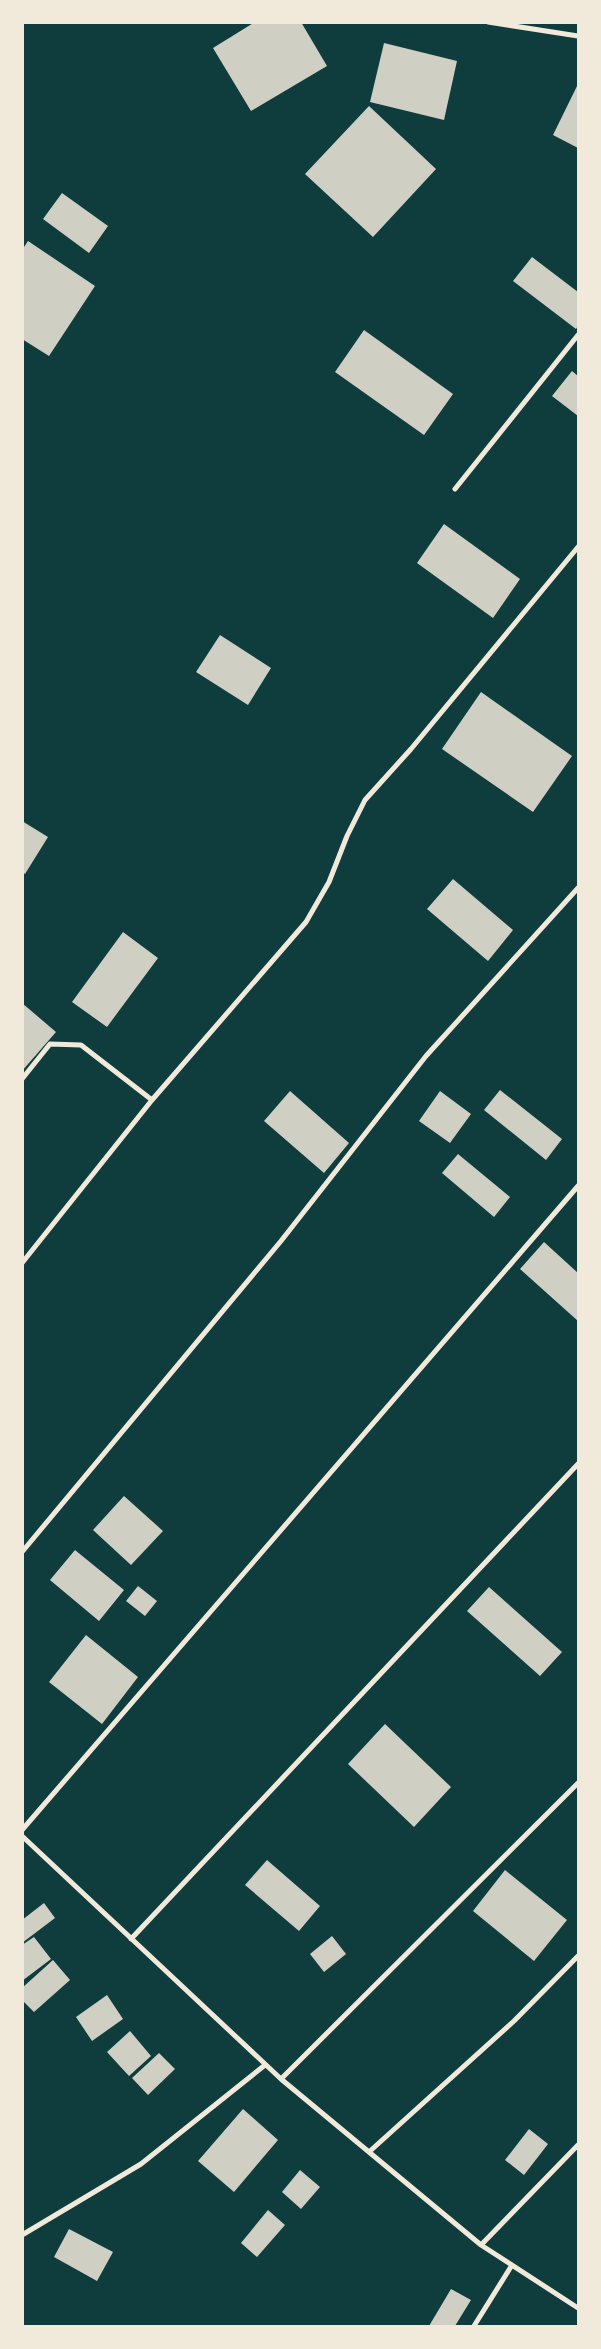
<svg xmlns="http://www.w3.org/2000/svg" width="601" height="2349" font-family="'Roboto Serif',serif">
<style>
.building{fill:#cfcfc3}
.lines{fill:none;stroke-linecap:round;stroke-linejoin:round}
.minor{stroke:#f1e9da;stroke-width:5}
</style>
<rect width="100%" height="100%" fill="#0f3d3e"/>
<path class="building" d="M255,22H301L327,66L251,111L213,48Z
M384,43L457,61L444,120L370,102Z
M578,84V148L553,135Z
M369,106L436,169L373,237L305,174Z
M62,193L108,226L89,253L43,219Z
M28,241L95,286L49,356L22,339V250Z
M532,257L578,292V326L576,329L513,281Z
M364,330L453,394L424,435L335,372Z
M572,371L578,376V416L552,396Z
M444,524L520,579L493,618L417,563Z
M220,635L271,668L248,705L196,672Z
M481,692L572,756L533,812L442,749Z
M22,821L48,837L25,874L22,872Z
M453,879L513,930L488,961L427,909Z
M123,932L158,958L107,1027L72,1002Z
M22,1003L56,1032L22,1071Z
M500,1090L562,1139L546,1160L484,1110Z
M290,1091L349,1143L324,1173L264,1121Z
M440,1091L471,1114L450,1143L419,1121Z
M458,1154L510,1197L494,1217L442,1173Z
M544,1242L578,1273V1321L520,1269Z
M124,1496L163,1531L131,1565L93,1530Z
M75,1550L124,1590L99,1621L50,1580Z
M138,1586L157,1601L145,1616L126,1601Z
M489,1587L562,1652L540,1676L467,1611Z
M86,1635L138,1677L102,1724L49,1682Z
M385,1724L451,1787L414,1827L348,1764Z
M267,1860L320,1906L299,1931L245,1885Z
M505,1870L567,1920L534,1961L473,1911Z
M44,1903L55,1918L22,1943V1920Z
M332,1936L346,1954L324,1972L310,1954Z
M34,1937L51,1959L22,1981V1945Z
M53,1960L70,1980L34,2012L22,2000V1988Z
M107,1995L123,2019L92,2041L76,2017Z
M130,2031L151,2056L129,2076L107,2052Z
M159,2053L175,2069L148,2095L132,2078Z
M243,2109L278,2140L234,2192L198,2161Z
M529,2129L548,2144L524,2175L505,2160Z
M300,2170L320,2187L301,2209L282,2192Z
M268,2210L285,2225L257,2257L241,2243Z
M69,2229L113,2252L97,2281L54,2257Z
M451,2289L471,2300L455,2326H429Z"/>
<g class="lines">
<path class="minor" d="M488,22L578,36
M455,489L578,335
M22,1079L50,1044L81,1045L152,1100
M22,1263L152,1100L306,922L329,882L347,836L365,800L411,749L578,547
M22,1552L281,1241L426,1056L578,888
M22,1830L578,1186
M22,1836L281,2079L481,2245L578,2308
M131,1939L578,1464
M281,2079L578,1783
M369,2152L514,2021L578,1956
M22,2235L141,2164L265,2065
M481,2245L578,2145
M474,2326L512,2265"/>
</g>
<rect width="601" height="2349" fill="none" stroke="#f1e9da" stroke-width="48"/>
</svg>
